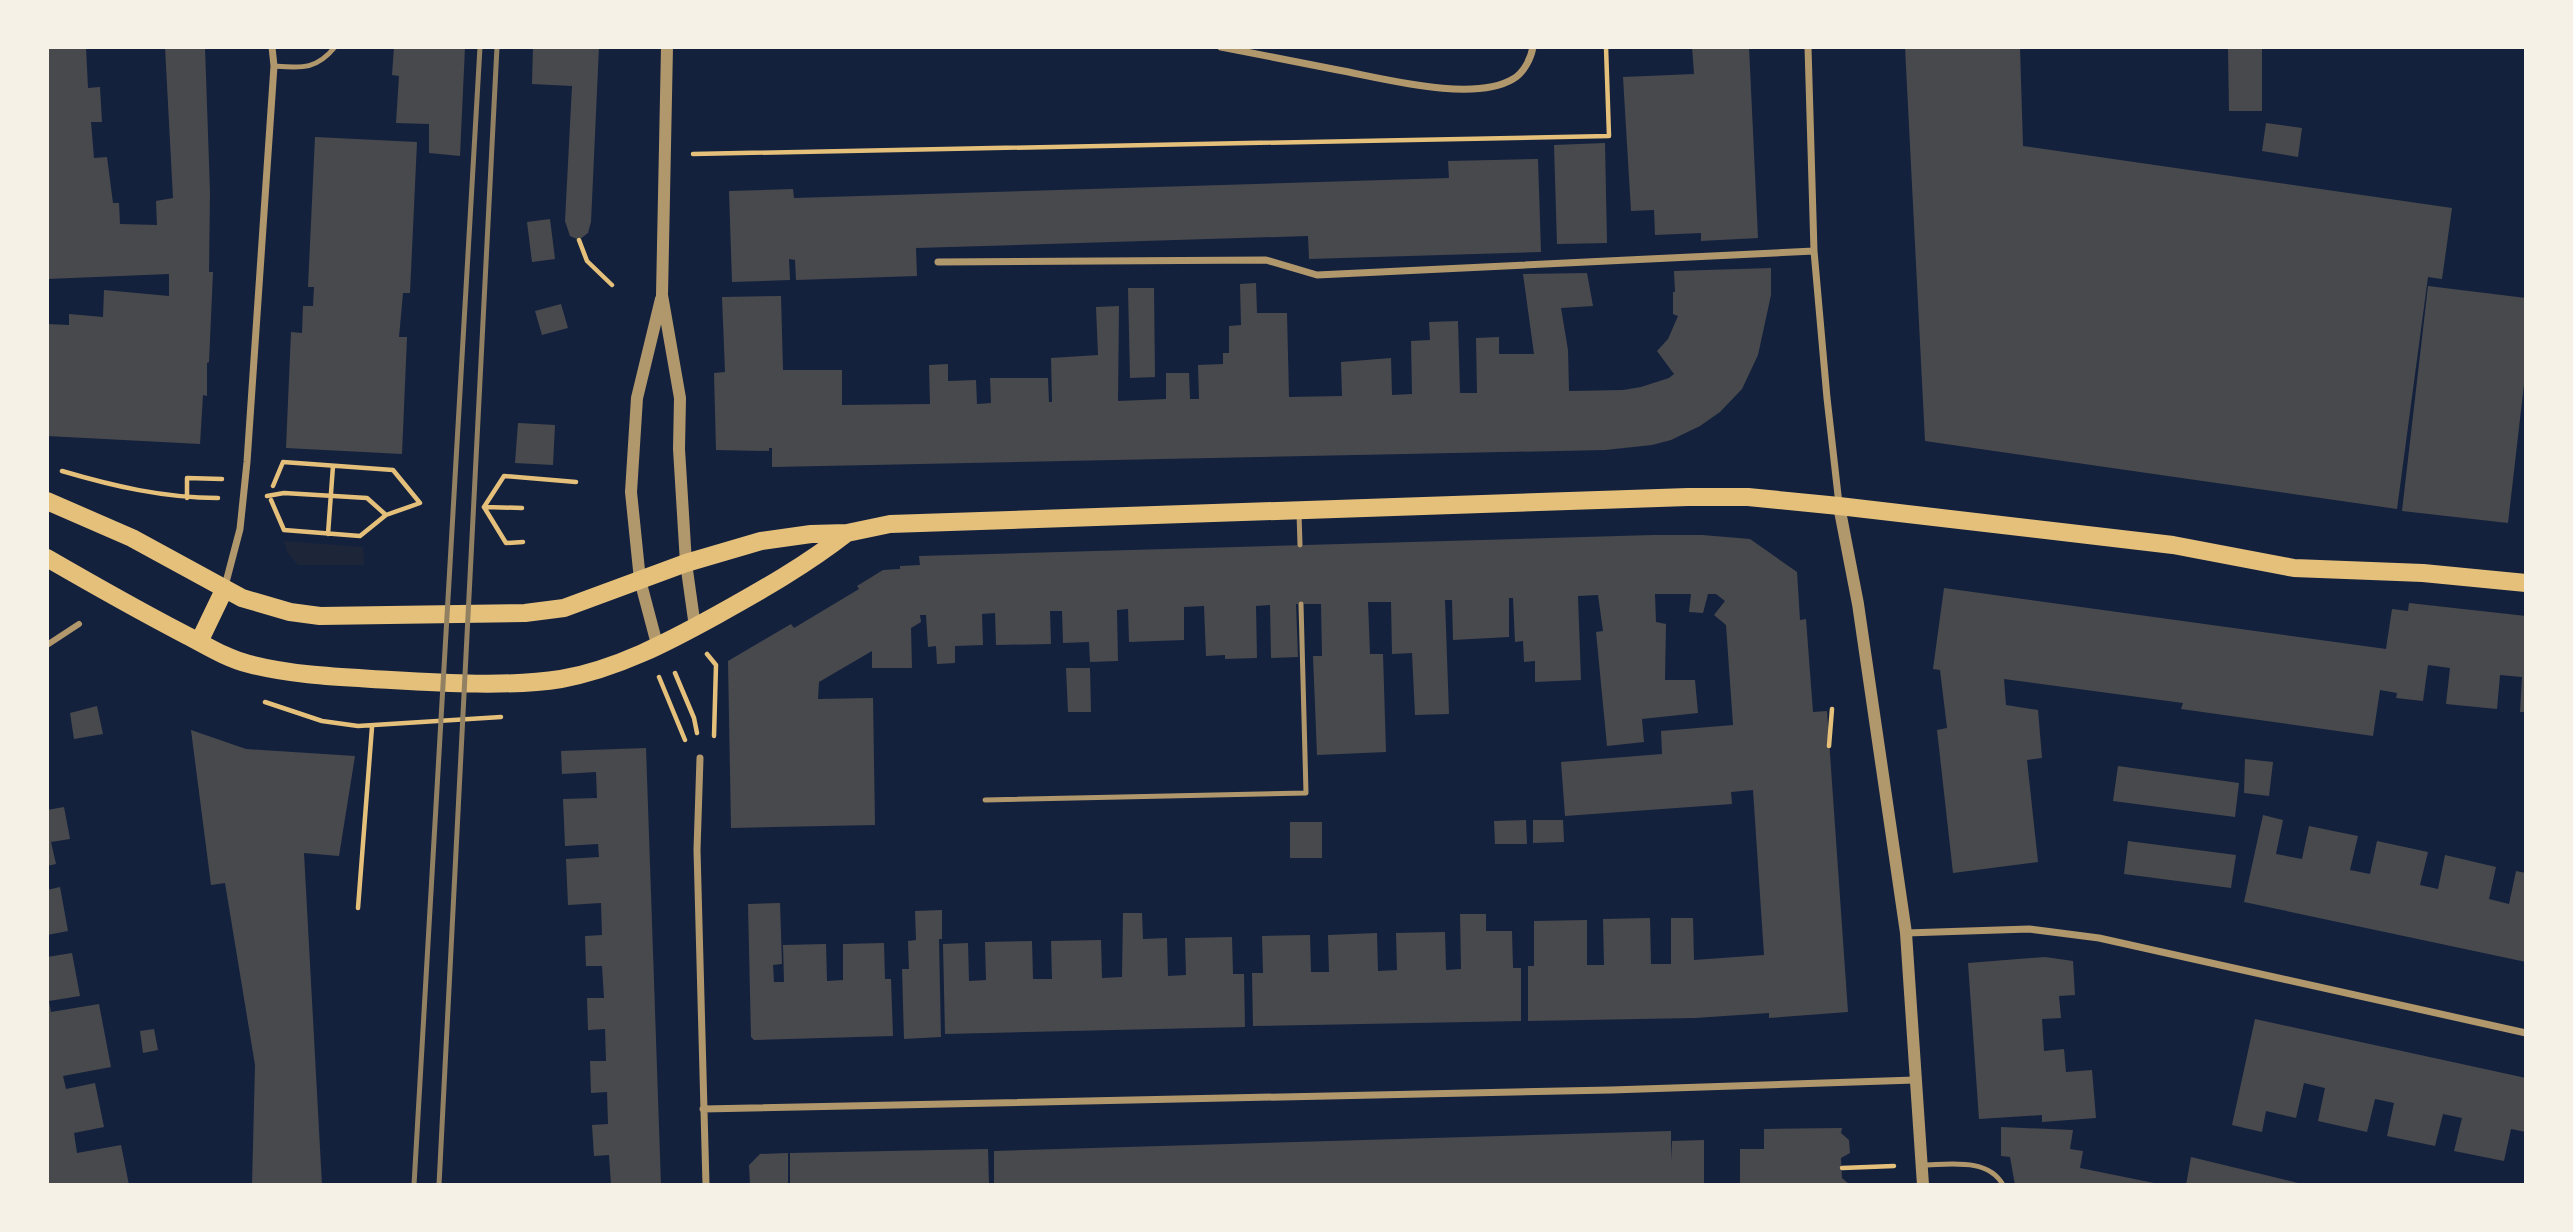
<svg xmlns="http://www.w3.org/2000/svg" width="2573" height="1232" font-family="'PT Sans Narrow',sans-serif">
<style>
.green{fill:#1d2539}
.building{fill:#48494c}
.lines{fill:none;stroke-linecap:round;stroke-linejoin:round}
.path{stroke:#e5c07b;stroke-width:4.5}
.service{stroke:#b1986c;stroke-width:5}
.pedestrian{stroke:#b1986c;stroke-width:6}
.minor{stroke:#b1986c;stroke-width:7}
.tertiary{stroke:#b1986c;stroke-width:12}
.primary{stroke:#e5c07b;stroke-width:18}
.rail{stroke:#918062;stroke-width:5}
</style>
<rect width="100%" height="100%" fill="#14213d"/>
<path class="green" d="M284,541L363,547L364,565H298L287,552Z"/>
<path class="building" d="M47,47H86L88,88L100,87L102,122H91L94,158L107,157L113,203H119L120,224L157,225L156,201L173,198L165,47H205L210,192L209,272H213L209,362L207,363V396L203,395L200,444L47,436V324L69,325V314L103,317L104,290L169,296V274L47,279Z
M394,47H465L460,156L429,153V124L396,123L399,76L392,75Z
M533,47H599L591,222L588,233L579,240L570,236L565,221L572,86L532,84Z
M1692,47H1749L1758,238L1701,241V233L1655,235L1654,210L1631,211L1623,77L1694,74Z
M1905,47H2020L2023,146L2452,208L2442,279L2428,277L2397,509L1925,441Z
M2228,48H2262V111H2229Z
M2266,123L2302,128L2298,157L2262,151Z
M315,137L417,142L410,293H403L399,337H407L402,454L286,448L291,332L302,333L303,306H313L314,287H308Z
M1605,143L1607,243L1557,244L1554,145Z
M1538,159L1541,252L1309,259L1308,236L916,248L917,276L796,280L795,260L789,259L790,280L732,282L729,191L793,189L794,198L1449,178L1448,161Z
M550,219L555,259L532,262L527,222Z
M1771,268V295L1758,355L1742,389L1720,412L1700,426L1671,440L1652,445L1605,450L772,467V448H769V451L716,450L714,373L725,372L722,297L781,296L783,370H842V405L930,404L929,365L948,364V381L976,380L977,404L991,403L990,378H1048L1049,402H1052L1051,358L1098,355L1096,307L1119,306L1118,401L1166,399V373H1189L1190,399H1199L1198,365L1223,364V353H1229V326L1241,325L1240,284L1256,283L1257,313H1287L1289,397L1342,396L1341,362L1391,358L1392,395L1412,394L1411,341L1430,340L1429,322L1458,321L1460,393H1477L1476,338L1499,337V354H1534L1523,274L1587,273L1593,306L1561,308L1568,350L1569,391L1623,390L1641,387L1669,378L1674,374L1657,351L1668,339L1678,316L1673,314V292H1675L1674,271Z
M2428,286L2526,298V367L2508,523L2402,511Z
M1128,288H1154L1155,377L1130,378Z
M561,304L568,328L542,335L535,311Z
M518,423L555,425L553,465L515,463Z
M1653,535H1702L1750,539L1797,572L1800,620L1806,619L1813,712L1827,711L1848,1012L1769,1018V1013L1695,1018L1528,1021V966H1534V921L1587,920V965H1604L1603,919L1650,918L1651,964H1671V918H1693L1694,960L1764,955L1753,790L1731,792L1732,804L1565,816L1561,762L1662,754L1661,731L1733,725L1726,625L1714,615L1725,601L1716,594H1708L1703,613L1689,612L1691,594H1655L1656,622L1666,624L1665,680H1695L1698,713L1642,719L1644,742L1607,746L1596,632L1603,631L1598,595L1578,596L1581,680L1535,682V661L1524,662L1523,641L1515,642L1513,598H1509V637L1453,640L1452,600H1445L1449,714L1415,715L1412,653L1392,654L1391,602H1368L1370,654H1383L1386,752L1317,755L1313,656H1322L1321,604H1296L1298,657L1271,658L1270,605L1256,606L1257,658L1225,659V655L1206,656L1204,606L1184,607V640L1156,641L1129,642L1128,609L1117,610L1118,661L1090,662L1089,642L1063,643L1062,611H1050L1051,644L996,645L995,613L982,614L983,645L955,646V663L937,664L936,646L928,647L926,615H920L921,622L911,628L912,668H872V651L819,682L818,699L873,698L875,825L731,828L728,661L791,624L794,628L859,589L857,586L883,570L900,569V566L920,565L919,556Z
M1944,588L2386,649L2392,609L2408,611L2409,603L2526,616V712H2520L2522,677L2500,675L2497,709L2446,704L2450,668L2428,665L2423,701L2396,698L2397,693L2380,690L2373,736L2181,709L2183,703L2004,679L2006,705L2038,710L2042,758L2027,760L2038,862L1953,873L1937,730L1947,728L1940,670L1933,669Z
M1066,668H1090L1091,712H1068Z
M97,706L103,734L74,739L70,713Z
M191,730L246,749L355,756L339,856L304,853L322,1185H252L255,1065L225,883L211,885Z
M646,748L661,1185H611L609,1155L594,1156L592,1125L608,1124L607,1092L591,1093L590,1061H606L605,1029L588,1030L587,998H604L602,966H586L585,936L602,935L601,903L568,905L566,859L599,857L598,844L565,846L564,822L563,799L597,798L596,772L562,774L561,751Z
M2245,759L2273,762L2269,796L2244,793Z
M2118,766L2239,783L2235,817L2113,801Z
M64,807L70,839L51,842L56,864L47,866V810Z
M2263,815L2283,820L2276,854L2302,859L2309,826L2358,836L2350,870L2370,874L2377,841L2428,852L2420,885L2438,889L2445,855L2496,867L2489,899L2509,904L2516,871L2526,873V962L2244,902Z
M1526,820L1527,844H1495L1494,821Z
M1533,820H1563L1564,842L1533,843Z
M1290,822H1322V858H1290Z
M2128,841L2236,855L2231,888L2124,874Z
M60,887L68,931L47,935V890Z
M780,903L782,964L773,965L774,982H784L783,945L826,944L827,981L843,980V944L884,943L885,979H891L893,1036L754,1040L751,1037L748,904Z
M942,910V939H939L941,1037L904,1039L902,969H909L908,941L916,940L915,911Z
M1123,913H1142L1143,939L1167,938L1168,976L1186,975L1185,938L1232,937L1233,974H1244L1245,1027L945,1034L943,944L968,943L969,981L986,980L985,942L1032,941L1033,979H1052L1051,941L1101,940L1102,978L1122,977Z
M1460,914H1486V931H1512L1513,968H1521V1021L1253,1026L1252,973H1263L1262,936L1310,935L1311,972H1329L1328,935L1377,933L1378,971L1397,970L1396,933L1445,932L1446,970L1461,969Z
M72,953L80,996L49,1001L51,1012L99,1004L111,1067L63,1076L66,1089L95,1083L104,1127L74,1133L77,1153L121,1145L129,1185H47V957Z
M2045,957L2073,961L2075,995L2059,996L2061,1018L2042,1019L2044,1051L2064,1049L2066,1072L2092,1070L2096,1118L2042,1122V1115L1979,1119L1968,963Z
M2255,1019L2526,1078V1132L2511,1129L2504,1161L2454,1151L2462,1118L2443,1114L2435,1146L2387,1136L2394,1103L2375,1099L2367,1132L2318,1121L2325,1088L2304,1083L2296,1118L2266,1111L2262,1132L2232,1125Z
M154,1029L158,1050L143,1053L140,1031Z
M2001,1127L2073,1130L2070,1149L2083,1151L2080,1168L2164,1185H2015L2010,1157L2001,1156Z
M1842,1128L1841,1133L1849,1140L1850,1153L1841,1158L1842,1178L1850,1185H1740V1149H1764V1129Z
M1671,1131V1162L1672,1141L1704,1140V1185H994V1151Z
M988,1149L989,1185H790V1153Z
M788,1153V1185H750L749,1165L760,1154Z
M2191,1157L2302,1184V1185H2186Z"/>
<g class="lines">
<path class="path" d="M693,154L1609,136L1606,47
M579,240L587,261L612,285
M62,471C113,486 164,498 218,498
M267,496L284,493L367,498L386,515L420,503L393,470L283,462L273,486
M187,498V478L222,479
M271,500L284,530L360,536L386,515
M484,507L504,476L576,482
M484,507L506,543L523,542
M485,507L522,508
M328,534L333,466
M707,654L716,665L714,736
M675,673L694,718L697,733
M659,677L685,740
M265,702L322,721L358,726L501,717
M1829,746L1832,709
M358,908L372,727
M1842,1168L1894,1166"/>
<path class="service" d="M274,66C302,68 316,70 335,47
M1299,513L1300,545
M985,800L1306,793L1301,604
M1921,1165C1948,1165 1988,1157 2003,1185"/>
<path class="pedestrian" d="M47,645L79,624"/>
<path class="minor" d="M1221,47C1260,55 1299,62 1338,70C1382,78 1473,103 1513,79C1524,73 1531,58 1533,47
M1808,47L1814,251L1827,398L1839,504
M938,262L1266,260L1317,275L1814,251
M225,586L240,529L247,462L274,66L272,47
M700,758L697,850L706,1185
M1906,933L2029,929L2099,938L2526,1033
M703,1109L1611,1090L1915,1080"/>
<path class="tertiary" d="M667,47L662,295L680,398L679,449L686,563L695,627
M1839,506L1858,604L1906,933L1923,1185
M658,648L640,580L631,492L637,398L661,299"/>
<path class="primary" d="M47,501L132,538L242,598L290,612L320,616L525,613L564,608L686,563L761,541L811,534L847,533L890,524L1688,497H1748L1839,506L2173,545L2294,568L2423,573L2526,583
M47,558C92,584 136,609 182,633C204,644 225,658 249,664C295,676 344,677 391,680C442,683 511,687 561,679C617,669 668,642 717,615C762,590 806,565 847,533
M199,642L224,590"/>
<path class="rail" d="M414,1185L480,47
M439,1185L497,47"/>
</g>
<rect width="2573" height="1232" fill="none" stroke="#f6f1e7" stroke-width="98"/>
</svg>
